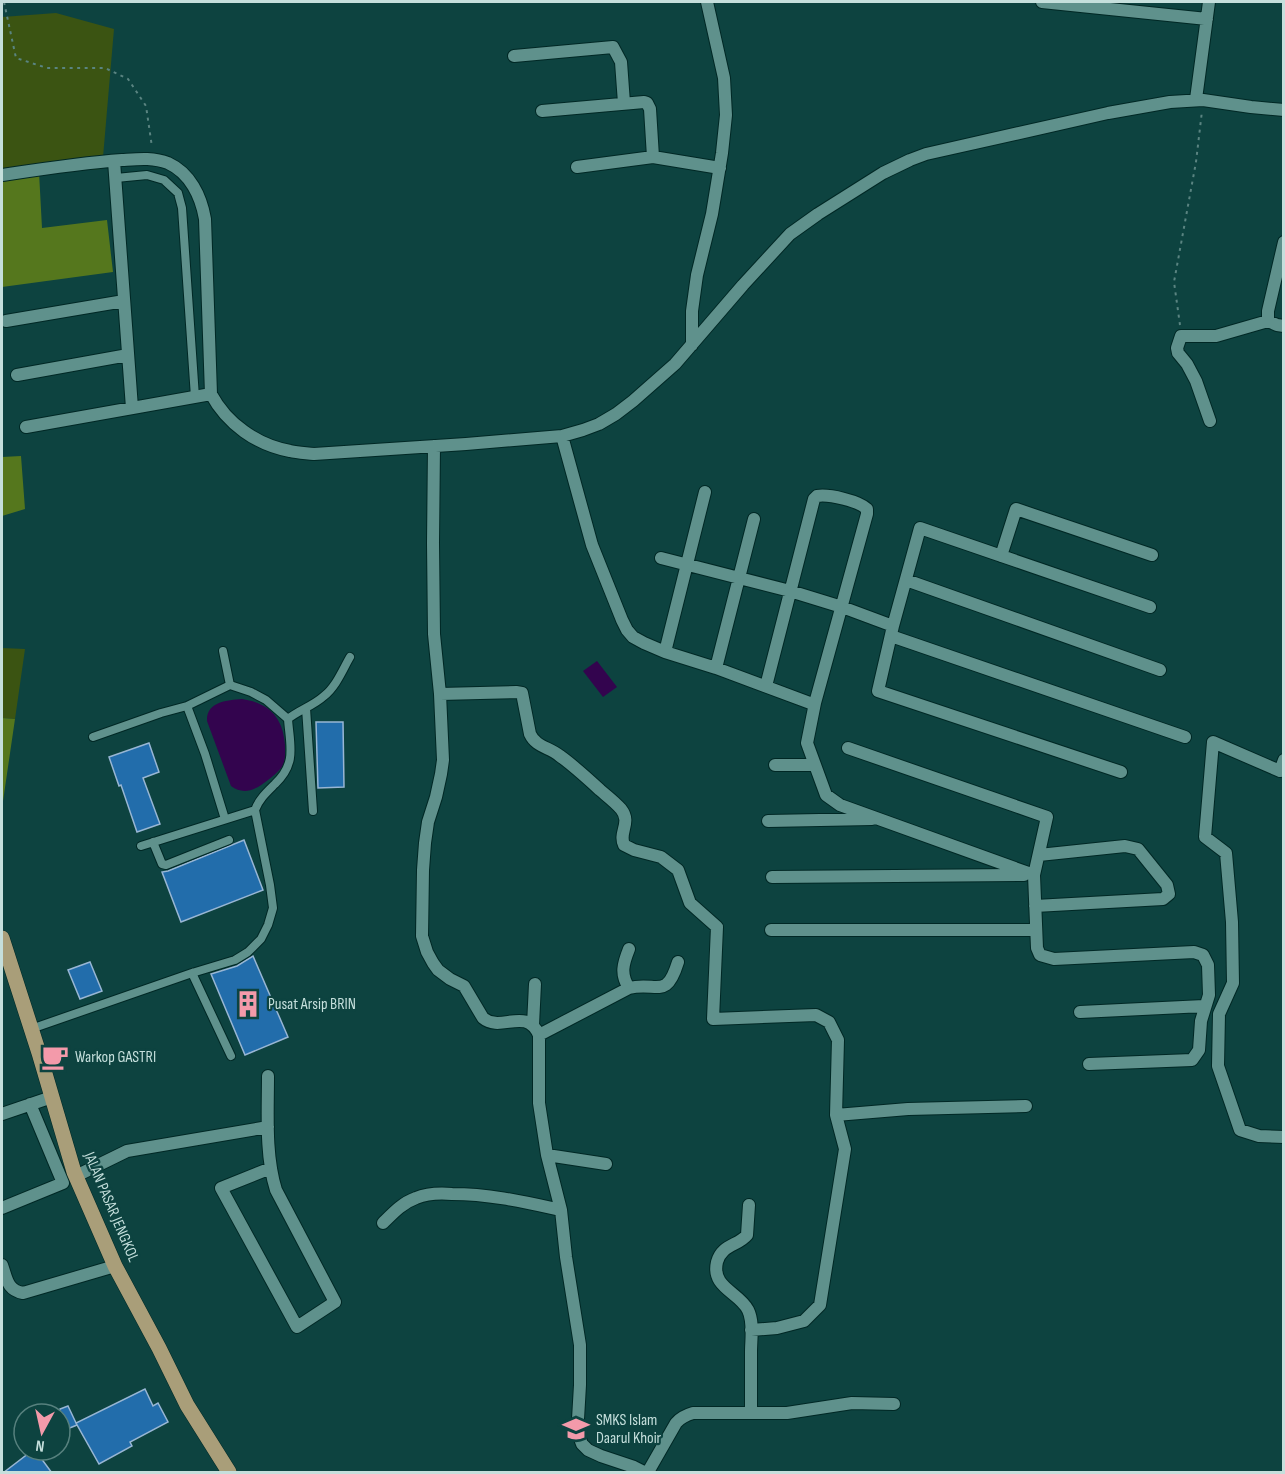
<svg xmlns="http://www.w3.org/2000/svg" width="1285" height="1474" font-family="'Sofia Sans Condensed',sans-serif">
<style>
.green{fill:#3b5412}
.forest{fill:#55771d}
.water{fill:#33044e}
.building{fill:#226dab;stroke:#98b6d4;stroke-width:1.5}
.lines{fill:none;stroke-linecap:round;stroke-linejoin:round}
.service-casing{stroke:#002825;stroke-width:10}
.minor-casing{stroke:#002825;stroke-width:14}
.primary-casing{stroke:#002825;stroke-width:16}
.path{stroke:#5a8481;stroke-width:2;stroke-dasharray:3 4.5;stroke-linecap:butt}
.service{stroke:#5f918c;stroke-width:8}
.minor{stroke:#5f918c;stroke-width:12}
.primary{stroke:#a99e79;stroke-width:15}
.labels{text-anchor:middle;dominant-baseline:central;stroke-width:4.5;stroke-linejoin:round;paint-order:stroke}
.poi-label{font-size:16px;fill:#c5dfdc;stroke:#0d4340;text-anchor:start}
.street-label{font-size:16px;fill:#c5dfdc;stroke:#0d4340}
</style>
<rect width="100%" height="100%" fill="#0d4340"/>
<path class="green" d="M56,13L114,29L102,169L39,172L2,176V17Z
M2,648L25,649L15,719L2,718Z"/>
<path class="forest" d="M39,172L42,228L107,220L113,272L2,287V176Z
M21,456L25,509L2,516V457Z
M2,718L15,719L2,808Z"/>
<path class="water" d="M597,661L617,687L603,697L583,671Z
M242,699C269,703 283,717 285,745C285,752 286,761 282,767C278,772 273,776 268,780C257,789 244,796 231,786L207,721C206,702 227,700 242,699Z"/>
<path class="building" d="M316,722H343L344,787L318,788Z
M149,743L159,772L143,778L160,824L137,832L121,785L119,786L109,757Z
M244,840L263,890L181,922L162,872L168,871Z
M253,956L288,1037L245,1055L211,974L237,966Z
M90,962L102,991L80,999L68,970Z
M145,1389L153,1406L158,1403L168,1422L130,1442L132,1446L99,1464L76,1423Z
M68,1406L77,1425L60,1432V1409Z
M33,1450H35L52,1473H3Z"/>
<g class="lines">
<defs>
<path id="service" d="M116,178L147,175L164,180L178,193L182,208L195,397
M223,651L230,685
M187,706L230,685L251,692L266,700L288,719
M306,708L313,811
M93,737L161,713L187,706L205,754L225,819
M153,842L162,864L166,865L229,840
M141,846L255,810
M192,973L231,1056
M31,1029L192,973L235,960L248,952L261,939L268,925L273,908L270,885L255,810C259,799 267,792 275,784C297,763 290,746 288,719C299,710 313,706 324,696C336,687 343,669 350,657"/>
<path id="minor" d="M1042,2L1207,19
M514,56L613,47L621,62L624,103
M1196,99L1209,2
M542,111L644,102L647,103L650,109L653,157L720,168
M114,161L132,408
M577,167L653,157
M2,175C42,169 81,163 122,160C137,159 153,157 168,163C190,173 201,196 205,219L211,394C227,424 257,445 290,451C298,453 306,453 314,454L466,444L562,436L583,430L599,424L616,414L633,401L675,364L743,285L790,234L818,214L883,173L910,160L926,154L1108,113L1170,102L1203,100L1251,107L1284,110
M6,321L124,301
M1268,321V311L1284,242
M692,345V311L697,275L712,214L722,153L726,115L724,78L707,2
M17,375L128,355
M1210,421L1196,381L1187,364L1178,353L1177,348L1181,336H1216L1268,321L1277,325L1284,326
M26,427L211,394
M562,436L592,545L622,620L627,630L633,637L644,643L665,652L716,668L810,703H815
M434,446L433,543L434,634L440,694L443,760L441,774L436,797L428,822L425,843L423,870L422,936L427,952L433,963L438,970L450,979L464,986L483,1018C501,1033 526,1006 539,1035V1103L547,1155L561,1210L566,1257L580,1345V1385L578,1419L579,1436L582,1444L588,1450L601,1456L634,1467L644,1472
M1001,556L1016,509L1152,555
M661,558L790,591L842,607L893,626
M906,580L1160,670
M891,636L1185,737
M665,652L705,492
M716,668L754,519
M766,686L814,499L817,496C829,494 859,501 867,509V514L815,703L807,743L826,795L840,805L1034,875
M440,694L516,692L522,693L530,734C536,747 549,747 560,756C574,766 587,778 600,790C607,796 615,802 621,809C632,823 618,832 624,845L634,850L661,857L678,870L690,903L717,927L713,1019L816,1015L829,1022L838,1040L836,1115L845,1149L820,1305L804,1321L777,1328L751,1330
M848,748L1047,817L1034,875L1037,948L1040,955L1054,959L1194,952L1203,955L1208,965L1209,995L1201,1021L1199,1050L1192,1060L1089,1064
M1284,760L1280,771L1213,742L1205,837L1226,853L1232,922L1233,983L1219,1014L1218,1066L1240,1130L1259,1136L1284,1137
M775,765H815
M1121,772L878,691L893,626L920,528L1150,607
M768,821L872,819
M772,877L1024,875
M1035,906L1163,899L1169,894L1167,885L1138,849L1125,846L1039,855
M771,930H1036
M629,949C623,964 620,974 629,988
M1080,1012L1204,1006
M533,1025L535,984
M539,1035L629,988C657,981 666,1001 678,962
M268,1076C268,1112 265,1155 276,1190L335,1302L297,1327L221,1188L271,1168
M2,1114L52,1097
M836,1115L908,1109L1026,1106
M547,1155L606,1164
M76,1176L127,1151L268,1127
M749,1205L747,1235C738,1246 722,1244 717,1262C711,1288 739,1292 748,1310C754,1322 751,1339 751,1352C751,1372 751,1392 751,1413
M2,1208L63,1183L30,1104
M383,1223C393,1213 402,1203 416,1198C428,1193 440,1193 452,1194C490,1194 524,1202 561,1210
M2,1265C7,1279 7,1290 23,1293L115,1266
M648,1472L676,1423C681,1417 686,1415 693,1413H787L852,1403L894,1404"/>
<path id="primary" d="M2,938L39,1053L74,1172L115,1266L159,1348L187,1405L229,1472"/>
</defs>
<use href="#service" class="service-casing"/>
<use href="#minor" class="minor-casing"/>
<use href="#primary" class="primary-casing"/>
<path class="path" d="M4,2L16,58L47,68H105L128,79L146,106L152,147
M1180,325L1174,282L1196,162L1202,111"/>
<use href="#service" class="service"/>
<use href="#minor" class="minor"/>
<use href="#primary" class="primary"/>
</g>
<defs>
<symbol id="building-bare" viewBox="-9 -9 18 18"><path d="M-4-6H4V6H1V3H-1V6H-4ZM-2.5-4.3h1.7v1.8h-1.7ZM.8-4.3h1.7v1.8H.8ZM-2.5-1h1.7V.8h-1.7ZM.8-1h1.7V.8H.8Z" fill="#f39aaa" stroke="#0d4340" stroke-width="2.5" paint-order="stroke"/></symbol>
<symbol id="cafe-bare" viewBox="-9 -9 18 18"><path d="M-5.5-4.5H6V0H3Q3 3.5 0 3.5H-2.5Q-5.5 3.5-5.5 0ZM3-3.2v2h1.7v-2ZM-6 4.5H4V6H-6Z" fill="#f39aaa" stroke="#0d4340" stroke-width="2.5" paint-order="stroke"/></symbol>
<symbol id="school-bare" viewBox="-9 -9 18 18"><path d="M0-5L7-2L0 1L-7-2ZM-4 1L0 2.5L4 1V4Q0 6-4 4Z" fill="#f39aaa" stroke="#0d4340" stroke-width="2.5" paint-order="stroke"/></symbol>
</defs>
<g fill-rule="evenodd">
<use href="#building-bare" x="229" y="985" width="38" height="38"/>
<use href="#cafe-bare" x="36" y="1038" width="38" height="38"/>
<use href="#school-bare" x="557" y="1410" width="38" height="38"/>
</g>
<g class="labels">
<g class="poi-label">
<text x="268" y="1004">Pusat Arsip BRIN</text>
<text x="75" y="1057">Warkop GASTRI</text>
<text x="596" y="1420">SMKS Islam<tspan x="596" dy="18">Daarul Khoir</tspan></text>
</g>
<g class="street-label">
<text transform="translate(111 1207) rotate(67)">JALAN PASAR JENGKOL</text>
</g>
</g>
<rect width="1285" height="1474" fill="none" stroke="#c5dfdc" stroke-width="6"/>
<g transform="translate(42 1432) rotate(188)"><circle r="28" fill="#0d4340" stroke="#57817e" stroke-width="1.5"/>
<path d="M0-4.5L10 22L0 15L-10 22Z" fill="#f39aaa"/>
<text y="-9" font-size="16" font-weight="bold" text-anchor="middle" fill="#c5dfdc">N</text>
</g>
</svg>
